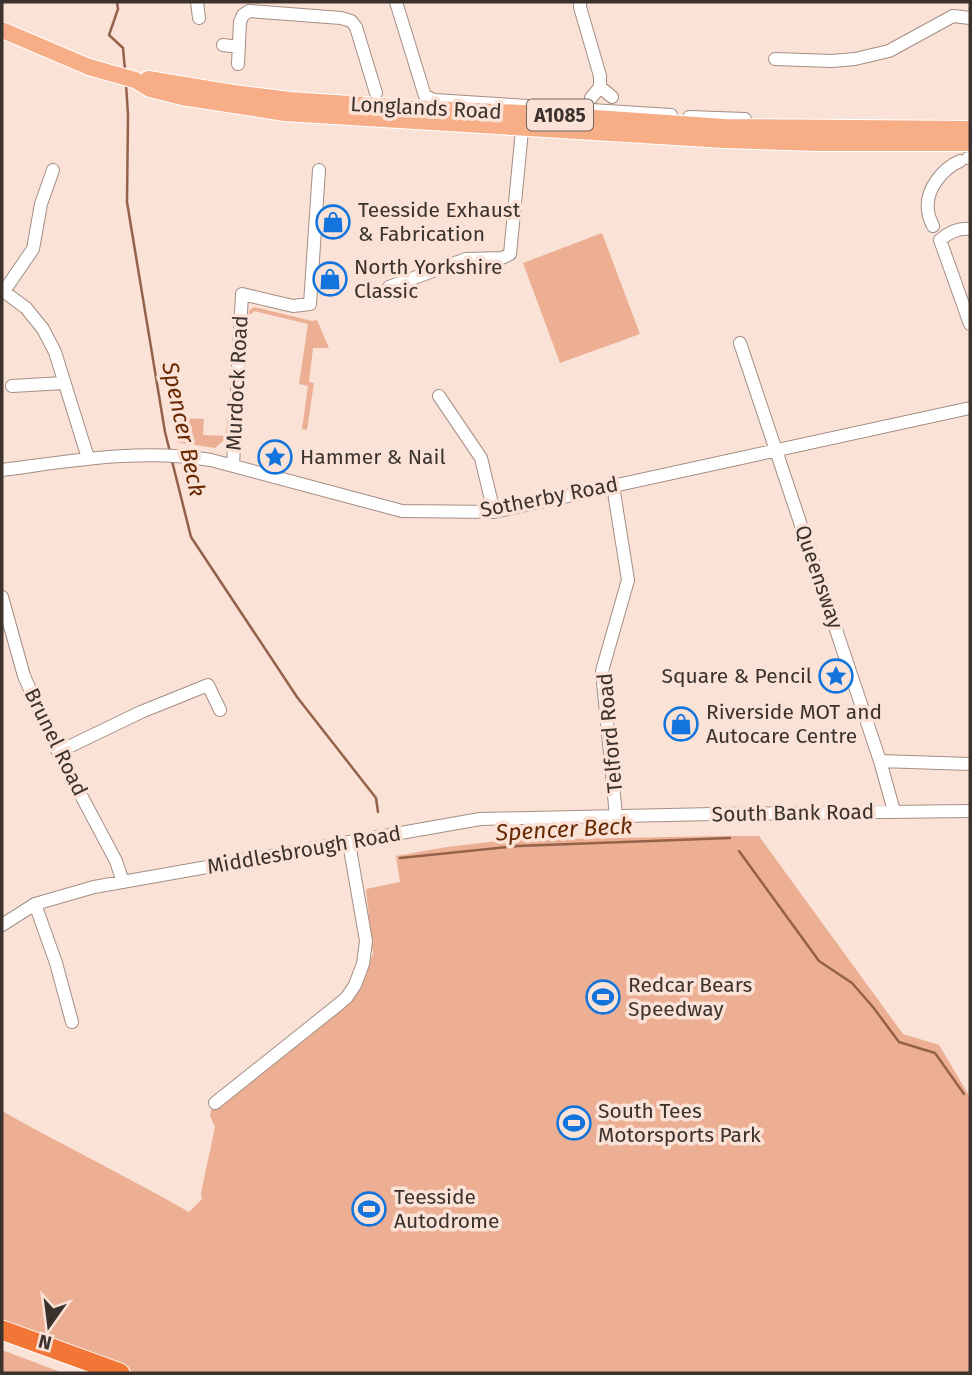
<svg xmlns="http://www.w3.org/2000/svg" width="972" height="1375" font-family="'Fira Sans',sans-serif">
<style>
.green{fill:#ecaf93}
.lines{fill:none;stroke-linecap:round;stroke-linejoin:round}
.stream{stroke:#94624b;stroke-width:2.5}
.minor-casing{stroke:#a48e84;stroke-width:14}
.major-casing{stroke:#fff;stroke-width:18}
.highway-casing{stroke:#fff;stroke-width:21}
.minor{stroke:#fff;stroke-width:12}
.major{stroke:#f7ad86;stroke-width:16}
.highway{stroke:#f27635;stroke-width:19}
.labels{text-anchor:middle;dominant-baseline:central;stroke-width:7;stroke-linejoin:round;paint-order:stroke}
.shield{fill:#fae2d7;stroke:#746761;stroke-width:2}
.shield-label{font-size:19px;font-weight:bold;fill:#3b322e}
.street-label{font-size:21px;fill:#3b322e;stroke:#fae2d7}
.poi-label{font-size:21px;fill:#3b322e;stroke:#fae2d7;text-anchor:start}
.water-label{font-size:23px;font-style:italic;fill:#672802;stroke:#fae2d7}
</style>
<rect width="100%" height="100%" fill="#fae2d7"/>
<path class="green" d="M602,233L640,334L560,363L523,263Z
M254,307L312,321L317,320L329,348H313L309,382L314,383L307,430L302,429L308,386L299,384L308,324L258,312L255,311L249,315V311Z
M174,418L204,419L203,435L226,436L227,420L229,419V436L215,448L176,442Z
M722,836H759L903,1034L939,1045L970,1097V1373H136L2,1324V1111C64,1146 128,1177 189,1212L202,1199L201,1193L215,1127L210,1116L211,1110L215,1106L239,1089H242L362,980L373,954L366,889L400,882L396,856L447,847L506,840Z
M2,1350L63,1373H2Z"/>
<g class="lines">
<path class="stream" d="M117,2L118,9L109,35L123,48L125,70
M126,84L128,115L127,202L165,432L170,452
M172,461L191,537L297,697L376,798L378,812
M739,851L819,961L852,983L873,1007L899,1042L935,1053L964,1094
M400,858L518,846L730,838"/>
<defs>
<path id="minor" d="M197,2L199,18
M396,2L425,96L434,100L671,115
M580,2V7L600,76V87L612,97
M223,45L239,47
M775,59L832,61L855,59L889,51L953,16L970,18
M238,64L240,22L243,15L249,11L341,18L351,21L356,27L376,93
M591,98L600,87
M689,117L745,119
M968,158H970
M933,226C931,221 928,216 928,210C925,190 943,168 960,161
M970,229C959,228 948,233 940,240L970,324
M389,287L466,259L502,258L510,254L523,120
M2,290L26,308L43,329L55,352L88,458
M4,291L33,249L41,204L53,170
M740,343L880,761L894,811
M12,386L64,383
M439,396L481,458L494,512
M233,466L242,294L293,306L310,304L319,170
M2,470C71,461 141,448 211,460L402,511L494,512L970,408
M613,486L628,580L602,671L616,816
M2,597L24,676L58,752L116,861L123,882
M58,752L141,712L208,685L220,710
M880,761L970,764
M35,904L56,963L72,1022
M2,925L35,904L94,887L480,819L714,814L970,811
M215,1103L339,1004L347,997L355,985L363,964L366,941L349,843"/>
<path id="major" d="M2,30L89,67L135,80L150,89L182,97L285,113L724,140L819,143H970
M148,79L233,93L290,100L408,108L523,113L724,127L970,129"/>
<path id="highway" d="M2,1330L120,1373"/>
</defs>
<use href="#minor" class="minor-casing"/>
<use href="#major" class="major-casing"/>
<use href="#highway" class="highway-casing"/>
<use href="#minor" class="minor"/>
<use href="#major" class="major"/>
<use href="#highway" class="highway"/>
</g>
<defs>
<symbol id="shop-ring" viewBox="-11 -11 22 22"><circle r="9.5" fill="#fae2d7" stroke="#1274dc" stroke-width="1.5"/><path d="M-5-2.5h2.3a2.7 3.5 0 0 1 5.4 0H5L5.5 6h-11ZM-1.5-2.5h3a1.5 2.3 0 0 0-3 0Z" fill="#1274dc"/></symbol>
<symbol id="sight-ring" viewBox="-11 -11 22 22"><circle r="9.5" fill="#fae2d7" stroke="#1274dc" stroke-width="1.5"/><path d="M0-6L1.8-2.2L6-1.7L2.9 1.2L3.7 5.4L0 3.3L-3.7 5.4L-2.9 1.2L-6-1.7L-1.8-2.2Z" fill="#1274dc"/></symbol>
<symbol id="stadium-ring" viewBox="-11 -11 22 22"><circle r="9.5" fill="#fae2d7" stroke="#1274dc" stroke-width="1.5"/><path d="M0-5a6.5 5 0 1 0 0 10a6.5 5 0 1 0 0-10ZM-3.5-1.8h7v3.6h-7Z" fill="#1274dc"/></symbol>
</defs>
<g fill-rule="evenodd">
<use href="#shop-ring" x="314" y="203" width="38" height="38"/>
<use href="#shop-ring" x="311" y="260" width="38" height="38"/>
<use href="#sight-ring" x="256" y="438" width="38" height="38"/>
<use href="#sight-ring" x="817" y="657" width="38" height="38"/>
<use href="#shop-ring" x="662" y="705" width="38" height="38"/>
<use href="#stadium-ring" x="584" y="978" width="38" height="38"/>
<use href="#stadium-ring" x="555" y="1104" width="38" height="38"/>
<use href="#stadium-ring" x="350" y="1190" width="38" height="38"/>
</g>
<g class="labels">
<rect class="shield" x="527" y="99.5" width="66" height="31" rx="5"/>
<g class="shield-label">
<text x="560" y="115">A1085</text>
</g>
<g class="street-label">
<text transform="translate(426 108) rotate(3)">Longlands Road</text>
<text transform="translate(237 383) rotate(-87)">Murdock Road</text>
<text transform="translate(549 497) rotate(-11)">Sotherby Road</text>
<text transform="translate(819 577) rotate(71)">Queensway</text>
<text transform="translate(610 733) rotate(-95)">Telford Road</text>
<text transform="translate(56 742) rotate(64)">Brunel Road</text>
<text transform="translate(793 813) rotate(-1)">South Bank Road</text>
<text transform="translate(304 850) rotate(-10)">Middlesbrough Road</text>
</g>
<g class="poi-label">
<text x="358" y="210">Teesside Exhaust<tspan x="358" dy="24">&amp; Fabrication</tspan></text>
<text x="354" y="267">North Yorkshire<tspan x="354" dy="24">Classic</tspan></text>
<text x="300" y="457">Hammer &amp; Nail</text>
<text x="812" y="676" text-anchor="end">Square &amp; Pencil</text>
<text x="706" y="712">Riverside MOT and<tspan x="706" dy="24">Autocare Centre</tspan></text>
<text x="628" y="985">Redcar Bears<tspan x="628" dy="24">Speedway</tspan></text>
<text x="598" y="1111">South Tees<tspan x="598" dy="24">Motorsports Park</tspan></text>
<text x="394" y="1197">Teesside<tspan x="394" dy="24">Autodrome</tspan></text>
</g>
<g class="water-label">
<text transform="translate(184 429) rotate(78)">Spencer Beck</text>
<text transform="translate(564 829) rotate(-3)">Spencer Beck</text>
</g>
</g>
<rect width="972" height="1375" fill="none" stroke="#3b322e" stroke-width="7"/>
<g transform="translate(49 1326) rotate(194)" stroke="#fae2d7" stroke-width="5" paint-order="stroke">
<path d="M0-5L12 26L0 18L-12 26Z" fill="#3b322e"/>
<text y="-10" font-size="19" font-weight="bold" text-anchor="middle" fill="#3b322e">N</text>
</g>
</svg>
